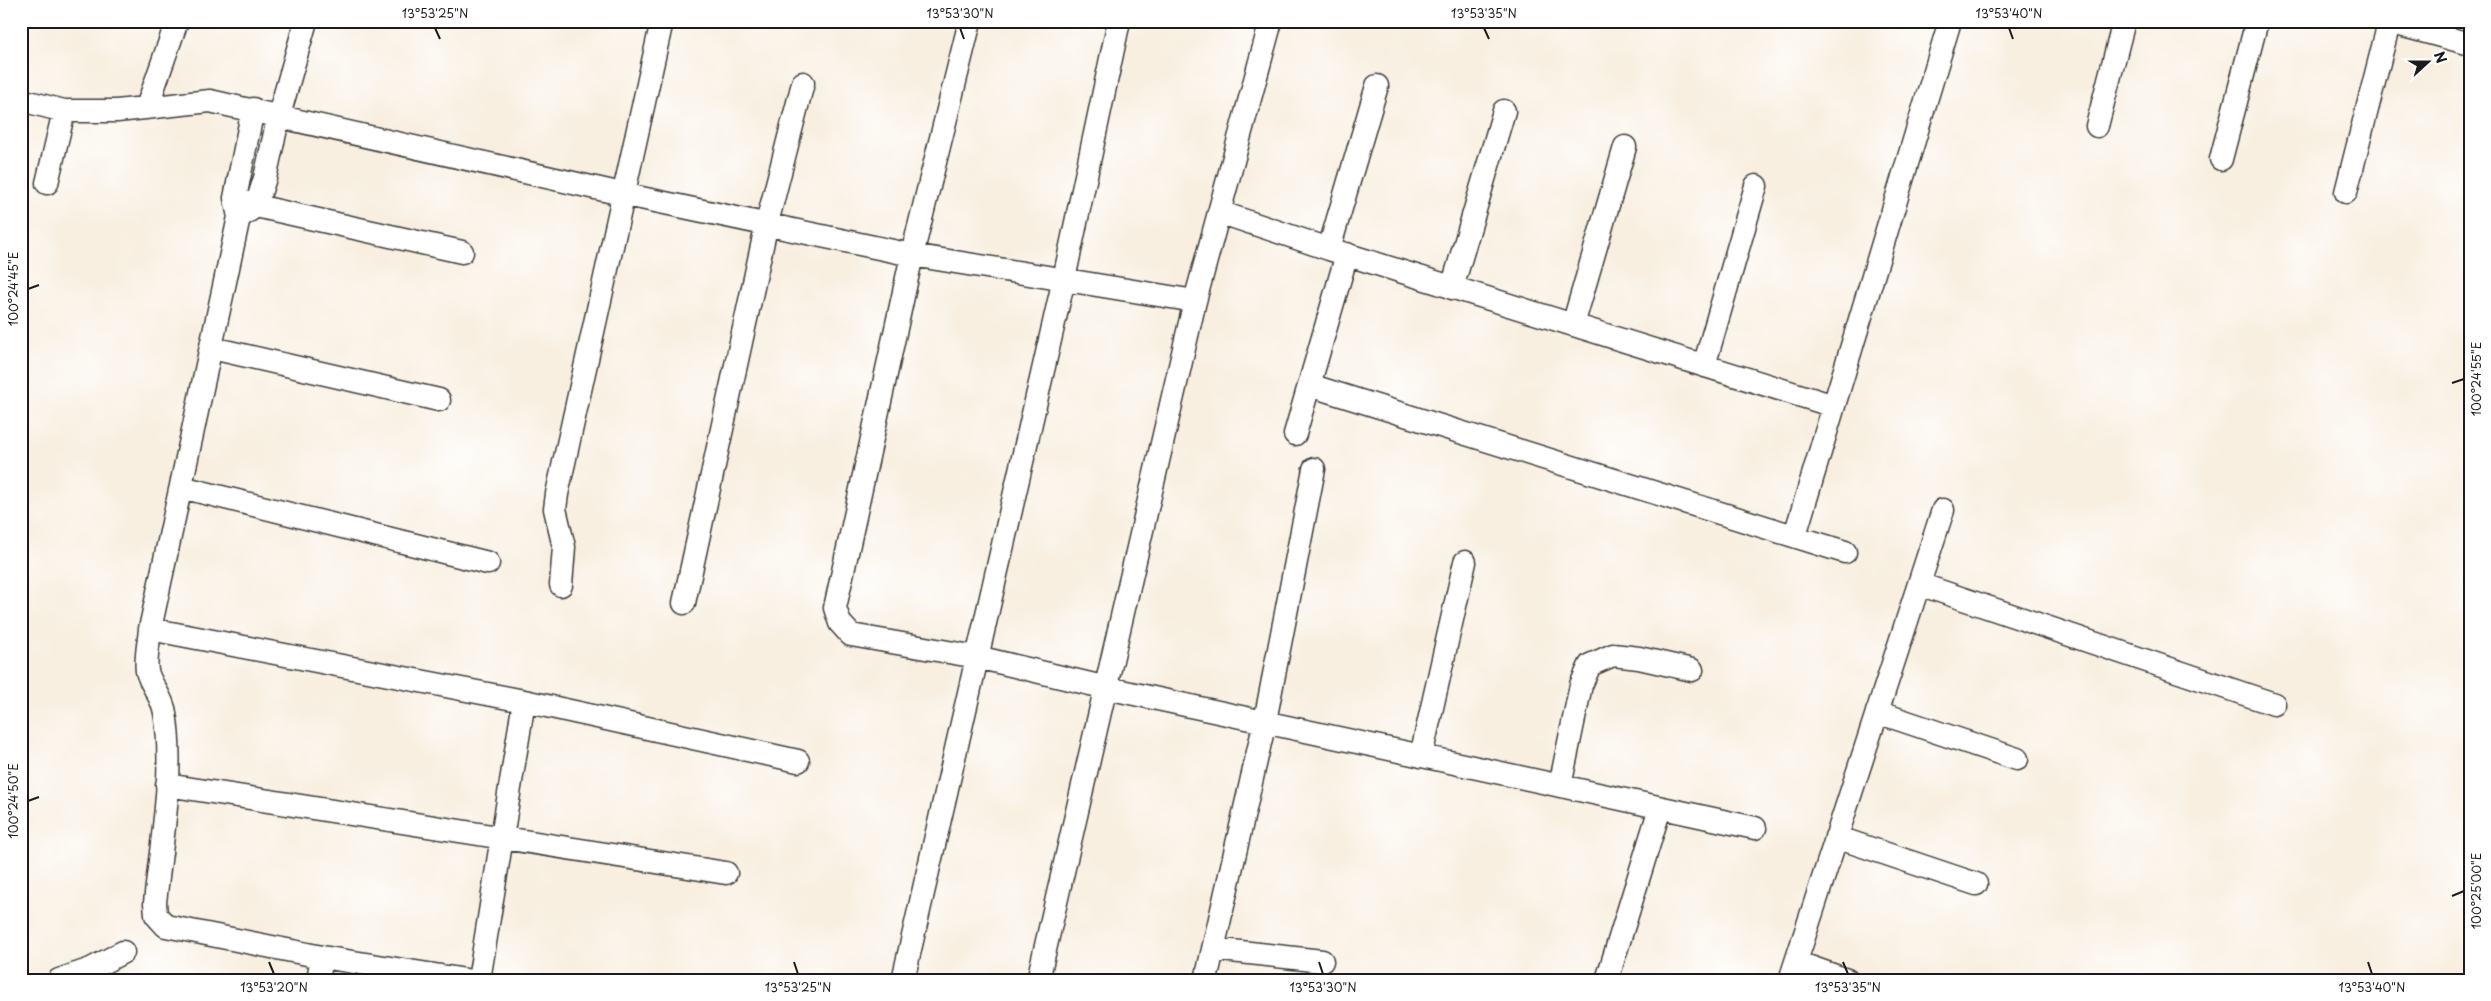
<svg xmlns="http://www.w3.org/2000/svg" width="2491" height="1001" font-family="'Playpen Sans',sans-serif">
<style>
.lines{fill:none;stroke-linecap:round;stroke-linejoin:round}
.minor-casing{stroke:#3d3c39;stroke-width:25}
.minor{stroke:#fff;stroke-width:22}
.ticks{fill:none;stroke:#1c1c1c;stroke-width:2}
.neatline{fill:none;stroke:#1c1c1c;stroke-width:2}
.ticks-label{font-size:12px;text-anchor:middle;fill:#1c1c1c}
</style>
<rect width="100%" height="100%" fill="#fff"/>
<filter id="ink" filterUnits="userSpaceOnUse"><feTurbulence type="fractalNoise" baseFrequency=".02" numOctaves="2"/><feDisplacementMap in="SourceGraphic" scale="10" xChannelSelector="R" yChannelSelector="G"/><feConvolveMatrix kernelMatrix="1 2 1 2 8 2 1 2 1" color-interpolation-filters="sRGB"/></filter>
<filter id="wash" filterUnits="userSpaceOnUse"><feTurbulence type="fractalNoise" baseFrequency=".0096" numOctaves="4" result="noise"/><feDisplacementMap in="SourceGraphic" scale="20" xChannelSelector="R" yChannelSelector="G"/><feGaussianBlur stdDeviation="1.12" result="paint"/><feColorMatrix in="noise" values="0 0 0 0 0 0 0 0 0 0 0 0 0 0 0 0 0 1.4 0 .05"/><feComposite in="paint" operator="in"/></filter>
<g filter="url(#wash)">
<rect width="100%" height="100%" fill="#f8efe0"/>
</g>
<g filter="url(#ink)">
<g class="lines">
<defs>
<path id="minor" d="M970,21L912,255L835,608L840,623L851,635L977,657L1107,688L1755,828
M2385,21L2470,44
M21,100L64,111H117L210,101L622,194L912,255L1195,301
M147,107L177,21
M253,109L235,198L239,217L150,629C149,642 145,659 147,671C150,685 163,697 165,713C175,771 161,844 155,903L156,915L166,926L322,957L466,980
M2097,126L2124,21
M2221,159L2257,21
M47,183L64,111
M2346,192L2389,23
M235,198L256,206L462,252
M1219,212L1329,249L1834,406
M244,214L256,206L265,178L279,115L306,21
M1329,249L1377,86
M1452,288L1504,111
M1573,325L1625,147
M212,348L439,400
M1704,366L1756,186
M1309,385L1845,552
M1295,434L1347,254
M181,487L488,563
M1795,535L1950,21
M1919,584L2274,704
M561,585L564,547L555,509L557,494L662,21
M684,603L767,223L803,83
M150,629L524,701L798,761
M1877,712L2017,759
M1421,756L1465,562
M167,785L726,873
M1560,786L1581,685L1590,665L1613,655L1639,658L1692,670
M1836,837L1976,884
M1213,949L1322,961
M1796,962L1847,980
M59,980L91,969L123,952
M318,980L322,957
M479,980L524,701
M903,980L1064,279L1119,21
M1038,980L1195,301L1271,21
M1206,980L1265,721L1314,469
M1607,980L1660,808
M1790,980L1943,510"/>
</defs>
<use href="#minor" class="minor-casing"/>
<use href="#minor" class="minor"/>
</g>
</g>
<path class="ticks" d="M435,28L440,39M960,28L964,39M1484,28L1489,39M2009,28L2013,39M28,289L39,285M2452,383L2464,379M28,801L39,797M2452,896L2464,891M269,962L274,974M794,962L798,974M1319,962L1323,974M1843,962L1848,974M2368,962L2372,974"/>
<rect width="2491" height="1001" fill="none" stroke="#fff" stroke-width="55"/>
<g transform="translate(2428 62) rotate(69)" stroke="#ffffff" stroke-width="4" paint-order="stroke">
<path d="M0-4L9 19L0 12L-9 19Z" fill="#1c1c1c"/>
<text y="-8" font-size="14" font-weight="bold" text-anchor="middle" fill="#1c1c1c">N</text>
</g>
<rect x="28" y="28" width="2436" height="946" class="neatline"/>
<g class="ticks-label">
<text x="435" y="18">13°53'25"N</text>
<text x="960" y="18">13°53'30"N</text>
<text x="1484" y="18">13°53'35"N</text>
<text x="2009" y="18">13°53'40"N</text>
<text transform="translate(14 289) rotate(-90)" y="4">100°24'45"E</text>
<text transform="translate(2477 379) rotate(-90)" y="4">100°24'55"E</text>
<text transform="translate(14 801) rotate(-90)" y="4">100°24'50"E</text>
<text transform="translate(2477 891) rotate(-90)" y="4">100°25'00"E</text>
<text x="274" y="992">13°53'20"N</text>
<text x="798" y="992">13°53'25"N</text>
<text x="1323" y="992">13°53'30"N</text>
<text x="1848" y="992">13°53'35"N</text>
<text x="2372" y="992">13°53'40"N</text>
</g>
</svg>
